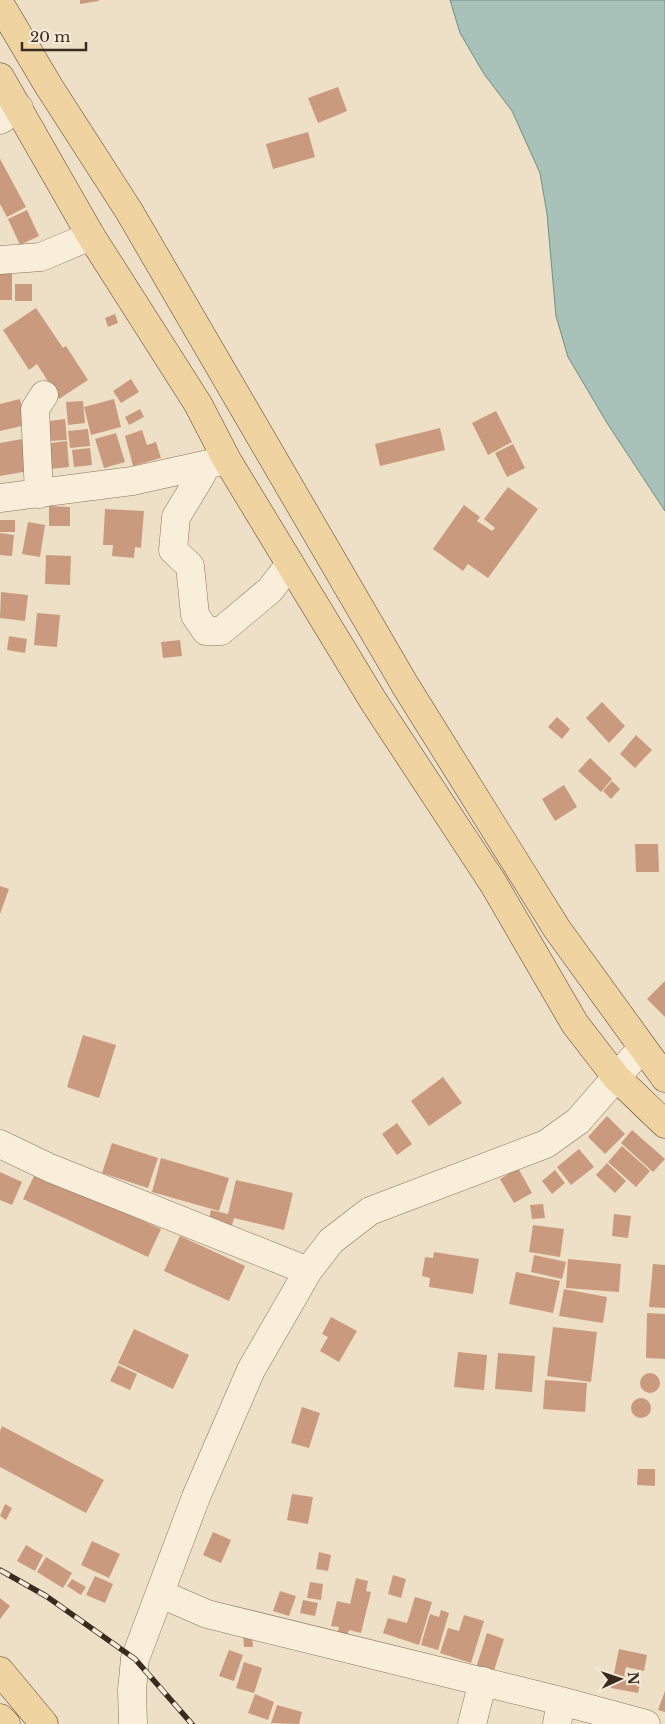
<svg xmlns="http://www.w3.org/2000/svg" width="665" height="1724" font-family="'Libre Baskerville',serif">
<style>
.water{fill:#a8c1b9;stroke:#6f9086}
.building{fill:#ca9a7e}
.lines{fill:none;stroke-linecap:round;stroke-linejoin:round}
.minor-casing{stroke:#89725d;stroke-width:29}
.major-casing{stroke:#574131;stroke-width:29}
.minor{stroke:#f8eeda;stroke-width:28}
.major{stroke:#efd3a1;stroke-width:28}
.rail-casing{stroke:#392b20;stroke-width:5.5}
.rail{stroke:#f5ebd7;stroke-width:4;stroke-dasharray:11;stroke-linecap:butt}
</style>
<rect width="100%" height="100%" fill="#ede0c7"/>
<path class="water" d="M450,0H665V511L607,423L568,357L556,316L547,214L540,173L512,111L484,74L460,33Z"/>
<path class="building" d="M80,0H99V1L80,4Z
M338,87L347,111L318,123L308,98Z
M308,132L315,157L273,169L266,144Z
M0,159L26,207L7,217L0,204Z
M27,210L39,236L20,245L8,219Z
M0,274H12V300H0Z
M15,284H32V301H15Z
M36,308L63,348L66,346L88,380L59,399L37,364L29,370L3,330Z
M115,314L118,323L108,327L105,318Z
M131,379L139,392L121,403L113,391Z
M20,399L26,425L0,431V404Z
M114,399L121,427L91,435L84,407Z
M83,401L85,423L68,425L66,402Z
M140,409L144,417L129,425L125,417Z
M496,411L512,442L488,455L472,423Z
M65,419L67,440L50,441L49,421Z
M440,428L445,450L380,466L375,444Z
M88,429L90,446L70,448L68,431Z
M142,430L147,445L156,442L161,458L133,466L125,436Z
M116,433L125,462L104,468L95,439Z
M28,438L34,470L0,476V443Z
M67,441L69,467L51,469L42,444Z
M513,444L525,468L507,477L495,453Z
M90,448L92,465L74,467L72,450Z
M508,487L538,509L488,578L468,564L463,571L433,549L464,505L480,517L477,521L492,531L495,528L484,519Z
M49,506L70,507V526H49Z
M105,509L144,511L141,548L135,547L134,558L112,556L113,545H103Z
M0,520H15V532H0Z
M28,522L45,525L40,557L22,554Z
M0,533L14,535L12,556L0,555Z
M46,555L71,556L70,585L45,584Z
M1,592L28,595L25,621L0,618Z
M37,613L60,615L57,647L34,645Z
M9,636L27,639L25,653L7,650Z
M180,640L182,656L163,658L161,642Z
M602,702L625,726L609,743L586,718Z
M557,717L570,729L562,739L548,727Z
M636,735L652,750L635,768L620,754Z
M590,758L612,779L601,792L578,771Z
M612,781L620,789L611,799L603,791Z
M564,785L577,807L555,821L542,799Z
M635,844H658L659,872H636Z
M0,886L9,889L0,914Z
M665,981V1017L647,999Z
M83,1035L116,1045L99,1098L67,1087Z
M443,1077L462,1103L429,1126L411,1101Z
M607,1116L625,1134L605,1154L588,1137Z
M397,1123L412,1144L397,1155L382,1134Z
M632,1130L665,1159L653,1172L621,1143Z
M112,1143L158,1158L148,1188L102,1173Z
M622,1146L650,1171L636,1187L608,1162Z
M579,1149L594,1167L571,1185L557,1167Z
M161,1158L229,1178L219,1211L152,1192Z
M607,1163L626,1181L615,1193L596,1175Z
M518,1168L532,1193L514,1203L500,1179Z
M555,1170L565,1183L552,1194L542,1181Z
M0,1172L22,1182L12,1205L0,1200Z
M36,1172L161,1229L148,1257L23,1199Z
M236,1180L293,1193L284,1230L234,1218L231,1229L208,1223L211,1210L228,1214Z
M543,1204L545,1218L532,1219L530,1205Z
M614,1214L631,1216L628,1238L612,1236Z
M533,1225L564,1229L560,1257L529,1252Z
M180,1236L245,1266L229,1301L164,1271Z
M434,1252L479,1259L473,1294L429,1287L430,1278L422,1276L425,1257L433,1258Z
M534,1255L566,1262L562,1279L531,1272Z
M568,1259L621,1264L619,1292L566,1288Z
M653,1264L665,1265V1308L649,1307Z
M516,1272L560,1281L553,1313L509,1304Z
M564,1289L607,1297L603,1323L559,1316Z
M647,1313L665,1314V1359L646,1358Z
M331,1317L357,1331L339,1362L320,1351L328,1337L322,1334Z
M553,1327L597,1332L591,1382L547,1376Z
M134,1329L189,1355L173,1389L118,1363Z
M458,1352L487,1355L484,1390L454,1387Z
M498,1353L535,1356L532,1392L495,1389Z
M118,1365L137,1374L130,1390L110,1381Z
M640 1383a10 10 0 1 1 20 0a10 10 0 1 1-20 0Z
M545,1380L587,1383L585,1412L543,1409Z
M631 1408a10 10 0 1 1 20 0a10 10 0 1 1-20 0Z
M302,1407L320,1413L309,1448L291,1443Z
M2,1426L104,1480L86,1513L0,1467V1431Z
M638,1469H655V1486L637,1485Z
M292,1494L313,1497L308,1524L287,1520Z
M5,1504L12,1508L6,1520L0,1516Z
M213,1532L231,1540L221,1563L203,1555Z
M92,1541L120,1554L109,1578L81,1565Z
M26,1545L43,1555L35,1571L17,1561Z
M319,1552L331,1555L328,1571L316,1569Z
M46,1557L72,1573L63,1588L37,1572Z
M393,1575L406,1579L401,1598L388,1594Z
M95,1576L113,1584L105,1603L86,1595Z
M356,1578L368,1581L366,1591L371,1592L361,1633L349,1630L347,1636L337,1634L339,1627L331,1626L337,1601L350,1604Z
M72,1579L86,1587L81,1595L67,1586Z
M310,1582L323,1584L321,1600L307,1598Z
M280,1591L296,1596L289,1616L273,1611Z
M415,1597L432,1602L419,1645L383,1633L388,1618L407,1623Z
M0,1598L10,1606L0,1619Z
M303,1600L318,1603L315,1616L300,1613Z
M441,1610L449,1613L438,1650L421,1645L430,1614L439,1617Z
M464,1615L484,1621L471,1663L440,1653L448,1628L459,1631Z
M252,1632L253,1647H244L243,1633Z
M487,1633L504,1639L493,1674L476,1668Z
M619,1649L647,1655L644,1671L626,1667L624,1676L641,1680L638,1693L611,1688Z
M229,1650L243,1655L234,1681L219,1676Z
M244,1662L262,1668L254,1693L236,1688Z
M665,1691V1712L658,1710Z
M255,1694L274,1702L268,1720L248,1713Z
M277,1705L302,1712L299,1724L271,1723Z"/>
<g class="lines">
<defs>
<path id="minor" d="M0,120L19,108
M0,260L41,257L91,236
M205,465L202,474L176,517L173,550L190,566L195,615L206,631H221L270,590L290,564
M39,494L35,409L44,395
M0,498L132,481L218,462
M0,1144L50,1168L308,1271
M161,1594L207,1614L561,1701L646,1724
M133,1724L132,1690L135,1659L196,1497L251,1370L308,1271L331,1241L370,1211L546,1144L578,1121L642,1048
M472,1724L483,1681
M557,1724L561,1701"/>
<path id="major" d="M0,4L48,85L129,211L405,685L557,929L665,1078
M0,77L91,236L198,404L227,460L374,702L493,883L575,1024L616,1077L665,1124
M0,1671L44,1724
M0,1718L6,1724"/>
</defs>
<use href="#minor" class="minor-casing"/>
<use href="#major" class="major-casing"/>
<use href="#minor" class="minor"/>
<use href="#major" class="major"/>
<defs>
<path id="rail" d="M0,1570L46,1596L135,1659L192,1724"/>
</defs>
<use href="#rail" class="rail-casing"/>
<use href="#rail" class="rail"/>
</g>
<g transform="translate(620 1679) rotate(87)" stroke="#f5ebd7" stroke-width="4" paint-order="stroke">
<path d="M0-4L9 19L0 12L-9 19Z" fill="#392b20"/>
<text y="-8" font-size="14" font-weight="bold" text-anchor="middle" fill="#392b20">N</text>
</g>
<path d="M22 42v8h64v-8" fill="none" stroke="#392b20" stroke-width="2.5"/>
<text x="30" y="42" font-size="15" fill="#392b20" stroke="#f5ebd7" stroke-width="4" paint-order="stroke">20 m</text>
</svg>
